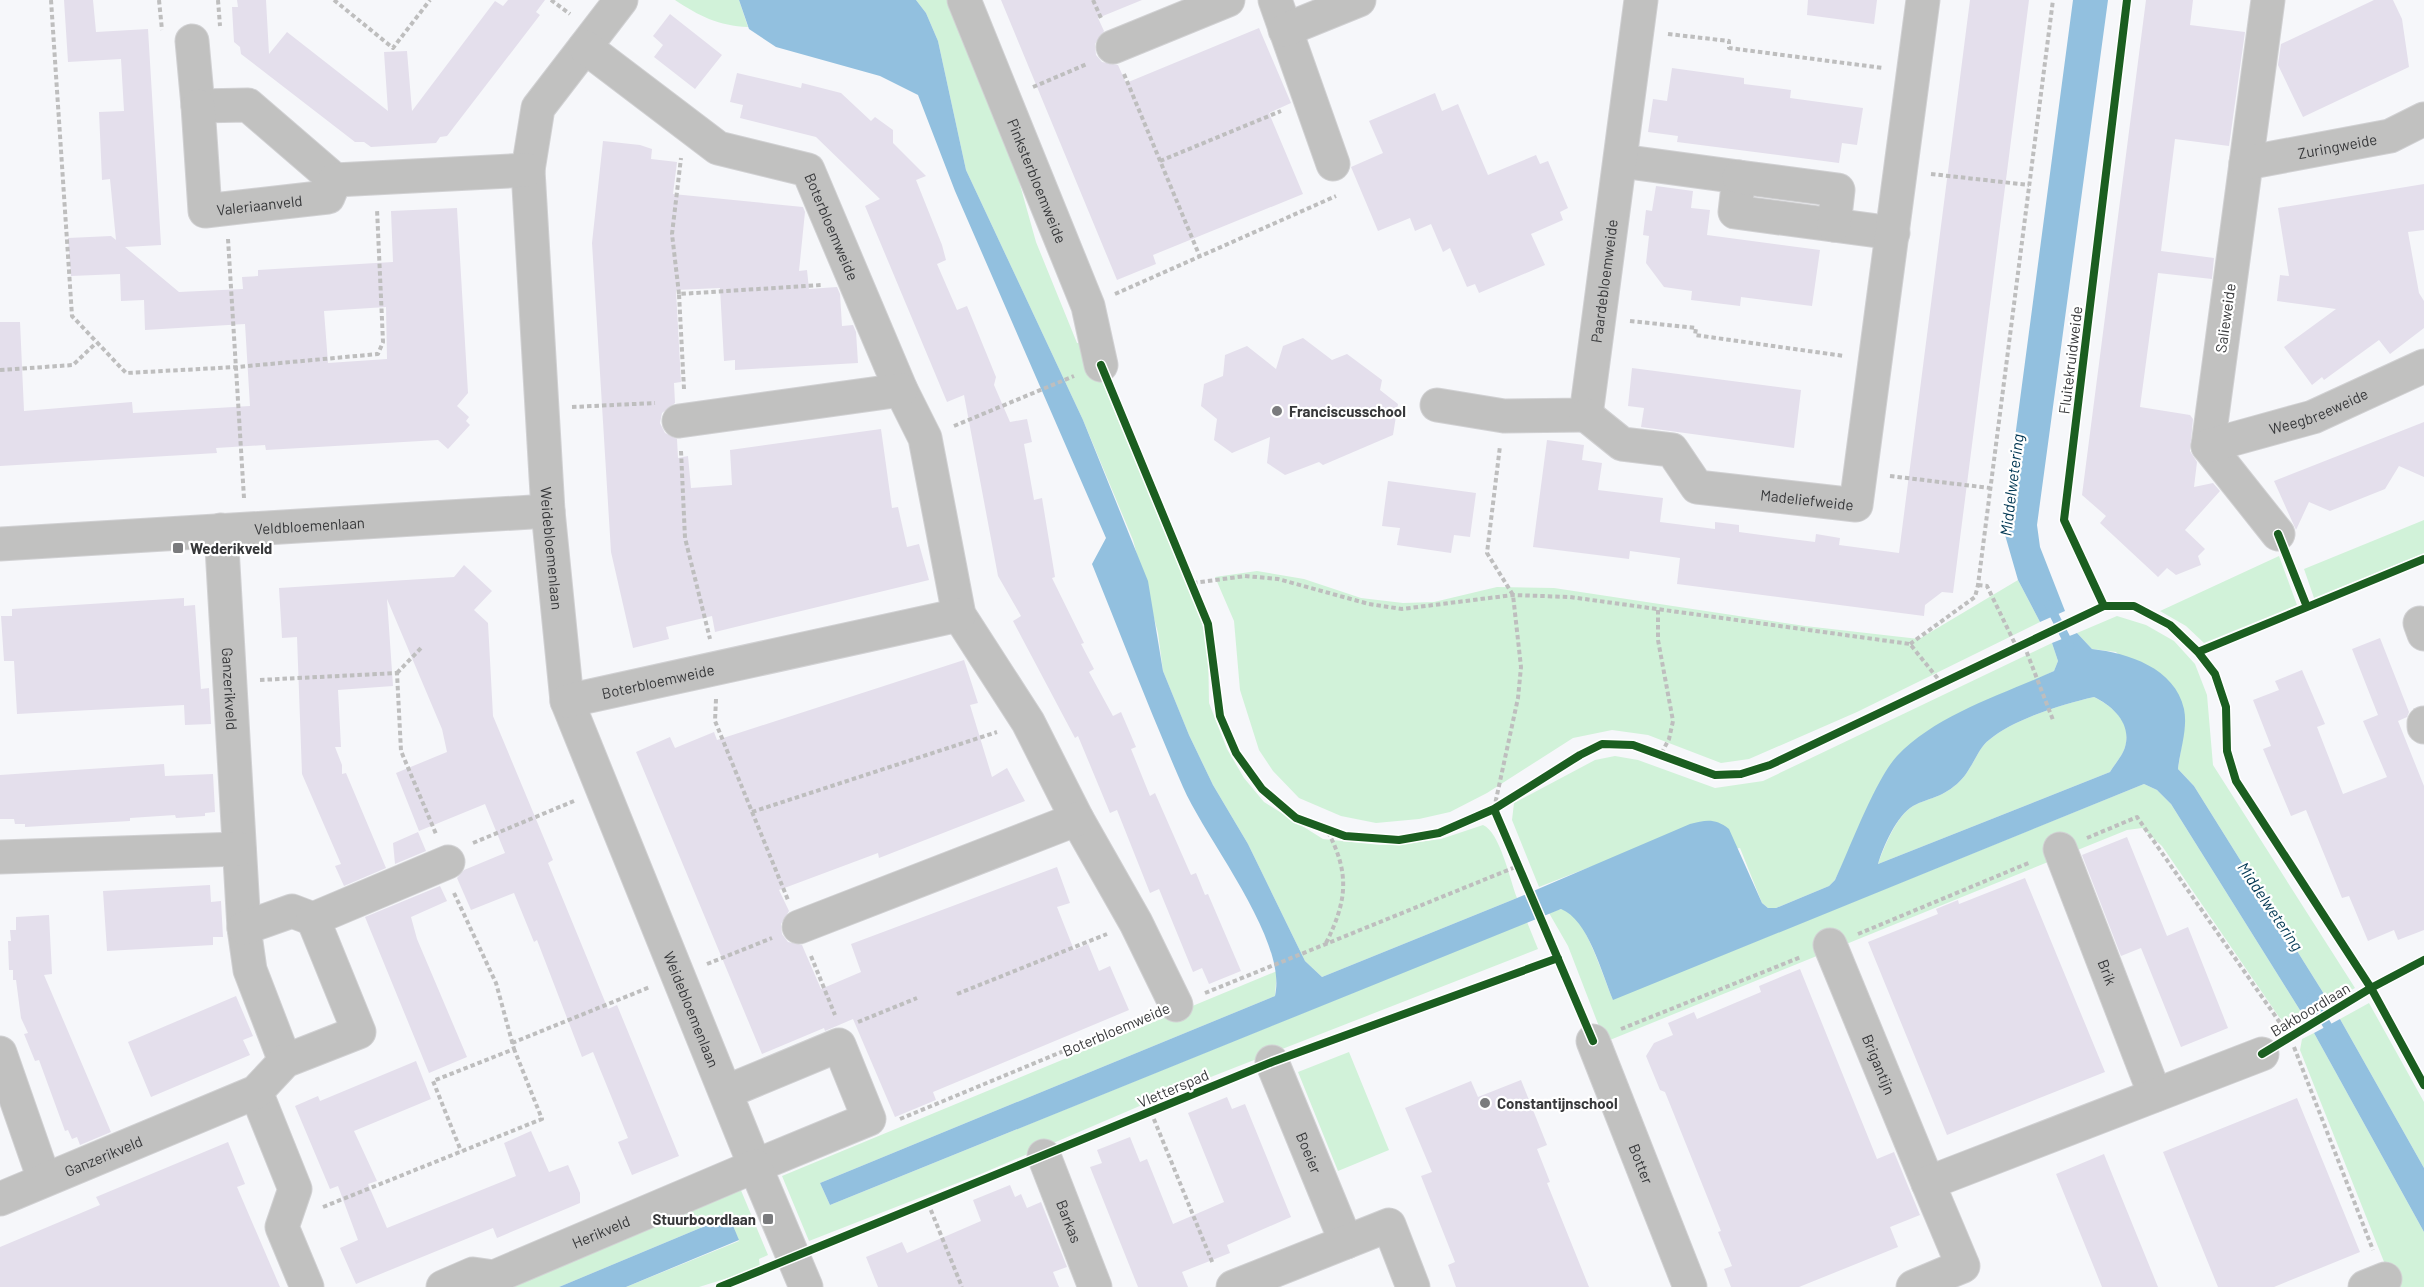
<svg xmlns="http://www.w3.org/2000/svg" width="2424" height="1287" font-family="Barlow,sans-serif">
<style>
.green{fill:#d1f2d9}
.water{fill:#92c0df;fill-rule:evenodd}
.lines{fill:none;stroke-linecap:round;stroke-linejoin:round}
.stream{stroke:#92c0df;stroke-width:9}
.building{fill:#e4dfec;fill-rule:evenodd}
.minor-casing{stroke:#d1d1d3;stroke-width:35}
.path{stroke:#bebebe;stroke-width:4;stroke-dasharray:4.5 3;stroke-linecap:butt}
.minor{stroke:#c1c1c0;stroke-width:33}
.cycleway-casing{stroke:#fff;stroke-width:11}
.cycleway{stroke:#1b5e20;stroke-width:8}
.poi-dot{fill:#7a7b7d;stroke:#fff;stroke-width:2}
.labels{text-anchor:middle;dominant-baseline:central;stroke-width:4.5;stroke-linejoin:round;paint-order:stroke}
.street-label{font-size:15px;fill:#37383a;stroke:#fff}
.poi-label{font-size:15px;font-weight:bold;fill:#37383a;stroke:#fff;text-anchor:start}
.water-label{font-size:16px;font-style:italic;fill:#003753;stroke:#fff}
</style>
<rect width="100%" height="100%" fill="#f6f7fa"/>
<path class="green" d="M675,0H739L748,27C719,26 699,16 675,0Z
M916,0H947L1015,167L1036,242L1077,343L1095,344L1099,374L1200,616L1208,645L1209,703L1227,749L1244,778L1264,802L1323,839L1380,845L1411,843L1441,839L1483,825C1500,832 1510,880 1517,898L1322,977L1305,961L1248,844L1213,785L1189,735L1163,671L1158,633L1133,540L1083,420L966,170L938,41L926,13Z
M2424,520V553L2314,598L2304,569Z
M2279,556L2297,605L2204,643L2186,626L2160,611Z
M1257,571L1304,579L1361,598L1403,603L1434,602L1497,587L1554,588L1805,626L1919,639L2018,580L2040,622L1857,712L1749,759L1721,763L1648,735L1612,730L1573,738L1487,793L1450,812L1419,819L1376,823L1341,816L1299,798L1273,771L1259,750L1240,690L1234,621L1215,577Z
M2117,616L2146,625L2174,641L2195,664L2207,695L2213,765L2355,988L2329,1002L2194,786L2178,769L2185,723L2116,652L2092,649L2077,633Z
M2052,643L2058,661L2054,671L1940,724L1885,773L1835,880L1829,886L1776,908H1768L1762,903L1740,848L1590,867L1539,887L1512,820L1514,803L1595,760L1615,756L1638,760L1715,788L1763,781Z
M2094,697C2112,706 2133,723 2125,747C2123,755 2114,765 2110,772L1878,864C1884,847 1897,815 1913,806C1930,797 1939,799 1957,784C1972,771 1977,749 1989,740C2014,719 2063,704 2094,697Z
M2144,784L2157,790L2171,804L2303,1015L2286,1023L2279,1017L2162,846L2142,828L2127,830L1605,1042L1568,946L1549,913C1553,912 1559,909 1562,909C1585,912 1604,981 1613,999Z
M1527,922L1538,949L1170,1093L983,1173L809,1241L782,1176L1277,971L1275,996L820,1183L830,1205Z
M2369,1003L2424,1102V1168L2340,1019Z
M2314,1033L2424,1232V1287H2394L2300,1050L2302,1039Z
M1349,1052L1389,1150L1338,1171L1298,1072Z
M740,1188L768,1255L759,1259L760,1268L699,1287H626L739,1241L729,1216L559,1287H496Z"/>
<path class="water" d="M739,0H916L926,13L938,41L966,170L1083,420L1148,581L1163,671L1189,735L1213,785L1248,844L1305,961L1322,977L1517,898L1690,824C1706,820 1715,818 1729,829L1762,903L1768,908H1776L1829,886L1835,880C1850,848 1875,780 1897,756C1937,714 2002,695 2054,671L2058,661L2052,643L2077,633L2092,649C2128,653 2175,668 2184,709C2188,728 2180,750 2178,769L2194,786L2329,1002L2303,1015L2171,804L2157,790L2144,784L1613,1000C1602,974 1588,919 1561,909L830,1205L820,1183L1275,996C1288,940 1206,840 1183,787C1151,714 1122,638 1092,564L1106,538L955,191L918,95L880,76L776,47L749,29ZM2094,697C2113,706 2132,724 2125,747C2123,755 2114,765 2110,772L1878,864C1883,847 1897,815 1913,806C1930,797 1939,799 1957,784C1972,771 1977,749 1989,740C2014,719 2063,704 2094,697Z
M2073,0H2108L2037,525L2040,547L2065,611L2040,622L2018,580L2003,528Z
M2340,1019L2424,1168V1232L2314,1033Z
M729,1216L739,1240L626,1287H559Z"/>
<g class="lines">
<path class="stream" d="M2049,605L2070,646
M2311,998L2333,1035"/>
</g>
<path class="building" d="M64,0H93L96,32L148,29L161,245L125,247L179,292L243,289L242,277L258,276V270L393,262L391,211L457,208L468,393L457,406L469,417L466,421L470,425L448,449L438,440L266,450L265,445L216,448L217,453L0,466V322H20L24,411L132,402L133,413L250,406L245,324L145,330L144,300L121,301L120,274L71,276L68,238L111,236L116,240L110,179L102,180L99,112L124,111L121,59L68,62ZM386,307L387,359L328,363L324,311Z
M237,0H266L269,54L287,32L388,111L384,52L407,51L412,111L495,1L503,6L508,0H545L536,12L540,15L447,136L440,137L436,143L371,147L364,142H355L241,54L240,47L234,42L232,7H238Z
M1001,0H1142L1098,18L1104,31L1095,44L1096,55L1102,62L1118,65L1126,83L1259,28L1291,103L1269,113L1303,194L1153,255L1156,264L1117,280Z
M1808,0H1877L1874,24L1807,15Z
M1970,0H2029L1953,593L1942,592L1925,605L1924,616L1677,584L1680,558L1630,551L1629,559L1533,547L1547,440L1584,445L1582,460L1602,463L1598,490L1663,498L1660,522L1715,529V522L1739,525V532L1815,542L1816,534L1840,538L1839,545L1899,553Z
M2146,0H2193L2190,25L2245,32L2229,146L2175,139L2161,251L2214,258L2212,279L2158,273L2140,407L2190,415L2193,419L2190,451L2197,462L2194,487L2213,483L2220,491L2185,530L2205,549L2198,556L2201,565L2176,575L2167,568L2158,577L2100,523L2106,516L2082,495Z
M2374,0H2393L2402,19L2409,67L2303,117L2278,65L2281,44Z
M670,14L722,55L695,89L654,57L663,45L653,36Z
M1672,68L1744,78V84L1791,90L1790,98L1863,108L1857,145L1842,143L1839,163L1677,142L1678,136L1648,132L1653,99L1667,101Z
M737,73L801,88L802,83L841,93L871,121L875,117L893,130V143L926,176L916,180L942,245L946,260L937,264L957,310L967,306L996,377L994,385L1010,422L1027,419L1032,442L1024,444L1034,500L1042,498L1055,577L1052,578L1084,643L1081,644L1094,669L1089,672L1113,716L1121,712L1136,747L1131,749L1150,796L1155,793L1191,875L1196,873L1205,895L1208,894L1241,971L1209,984L1202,968L1193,972L1159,889L1150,893L1117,810L1110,813L1078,736L1075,738L1013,621L1021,616L998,576L964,395L947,402L865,206L880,199L816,137L740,118L743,105L730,102Z
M1435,93L1442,111L1458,104L1488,175L1536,155L1540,164L1548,161L1568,208L1560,212L1563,220L1531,234L1545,265L1479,293L1475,284L1467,287L1450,248L1443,252L1431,224L1415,231L1410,218L1378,231L1351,167L1383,153L1369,121Z
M603,141L640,145L652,149L651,159L677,162L673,194L803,207L805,212L799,271L807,270L809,289L837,287L840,294L842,326L853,325L856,332L858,363L735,370V360L724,361L720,288L676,290L681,382L674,383L675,403L662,413L660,423L665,433L677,439L678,458L688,456L691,488L732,485L730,450L881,429L892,508L898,507L907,547L919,544L929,580L715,632L712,616L666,627L669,639L633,648L611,552L592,243Z
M2424,184V230L2408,232L2419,293L2424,301V328L2390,354L2379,340L2324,380L2322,377L2312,385L2284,347L2336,309L2277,301L2280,275L2289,276L2278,208Z
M1656,186L1693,191L1691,208L1710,210L1707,235L1820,250L1812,306L1741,297L1740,306L1691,300L1692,291L1664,287L1646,263L1649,236L1643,235L1646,210L1652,211Z
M1303,338L1332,360L1347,354L1382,380L1380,390L1398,404L1393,435L1323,465L1319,462L1285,475L1267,463L1270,437L1232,453L1214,440L1217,419L1201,406L1204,384L1223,376L1225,355L1247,346L1276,369L1283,346Z
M1632,368L1801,390L1794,448L1641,427L1644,408L1628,406Z
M2424,422V477L2399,466L2385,489L2330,511L2309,502L2296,530L2274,481Z
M1388,481L1476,493L1470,537L1454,535L1451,553L1397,545L1400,528L1382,526Z
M464,565L492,591L474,610L488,623L493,716L553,860L548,863L608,1009L617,1005L679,1156L632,1175L618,1142L628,1138L611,1096L593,1052L582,1057L537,940L534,942L514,893L471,910L457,878L464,870L505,853L485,804L419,831L396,773L447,752L442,729L387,599L393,686L338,690L341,747H335L342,765V774L346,773L386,868L344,886L335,866L341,864L302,774L297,637L282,638L279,588L454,577Z
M184,598V606L195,605L201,689L209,688L211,724L185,725L184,705L17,714L14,661H4L1,616H12V609Z
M2380,638L2409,712L2407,717L2398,721L2424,786V930L2398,940L2394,930L2368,941L2349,896L2342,898L2306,810L2291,816L2263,749L2271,746L2253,700L2279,690L2275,681L2302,670L2325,724L2317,727L2343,794L2387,777L2363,721L2378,715L2352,649Z
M964,660L978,703L970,705L992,777L1007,768L1025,801L879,858L878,853L779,890L789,911L781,924L782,934L788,942L802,945L821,989L861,972L851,944L1057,867L1070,903L1057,907L1074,950L1088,944L1099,971L1110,966L1129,1010L933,1092L936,1100L895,1117L853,1019L825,1031L824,1028L762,1054L636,752L670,737L675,748L714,732L717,740Z
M164,764L165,776L213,774L215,812L205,813V816L176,818L175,815L130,818V821L25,827V824H15L14,819H0V775Z
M418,832L426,851L395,864L393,843Z
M2127,837L2167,936L2188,927L2228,1028L2181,1047L2141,948L2121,956L2082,855Z
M2025,878L2105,1072L1947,1135L1868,942L1938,914L1936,909L1958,900L1959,904Z
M210,885L211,902L221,901L223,937H213V945L107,951L103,891Z
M440,886L447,901L411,917L417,939L467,1057L429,1073L365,917Z
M49,915L52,974L44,975L111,1132L80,1145L77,1137L72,1139L68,1130L65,1131L39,1060L35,1061L24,1034L28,1033L21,1018L16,980H13V970H9L8,941H11L10,930H16V917Z
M1800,969L1877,1159L1894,1152L1920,1215L1890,1227L1898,1247L1799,1287H1731L1724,1269L1732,1266L1718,1232L1721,1231L1665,1092L1660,1090L1646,1056L1654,1043L1673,1035L1668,1023L1694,1012L1697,1019L1761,992L1759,986Z
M236,996L253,1036L243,1040L250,1055L151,1097L128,1042Z
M416,1061L431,1099L354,1131L377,1181L368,1184L387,1228L516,1176L504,1143L531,1131L549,1172L568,1165L580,1193V1203L497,1238L493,1228L356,1284L340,1248L358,1240L338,1186L330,1189L295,1106L318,1096L320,1101Z
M1521,1080L1547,1145L1537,1149L1550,1182L1547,1183L1589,1287H1456L1448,1265L1455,1262L1421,1176L1432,1172L1405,1108L1471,1081L1478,1097Z
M1227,1097L1232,1109L1245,1104L1291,1217L1227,1245L1230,1253L1182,1272L1188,1287H1138L1090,1167L1102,1163L1097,1150L1130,1137L1140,1162L1147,1159L1173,1224L1224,1202L1188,1113Z
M2297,1098L2360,1252L2274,1287H2218L2163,1152Z
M228,1142L245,1184L237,1187L280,1287H0V1247L100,1205L96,1197Z
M2104,1154L2114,1179L2158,1287H2102L2056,1174Z
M1010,1185L1015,1197L1021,1194L1027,1208L1041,1202L1067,1267L1053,1272L1059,1287H878L866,1257L902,1242L907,1253L981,1221L973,1200Z"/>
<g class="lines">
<defs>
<g id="minor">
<path id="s1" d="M621,0L538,108L528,170L548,511L567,701L755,1166L869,1119L839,1045L726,1092"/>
<path id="s2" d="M964,0L1088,306L1101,365"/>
<path d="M1275,0L1333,164"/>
<path d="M2268,0L2208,446L2278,534"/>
<path d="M1285,30L1359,0"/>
<path d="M192,41L198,106L248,105L335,180"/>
<path id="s3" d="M585,47L718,148L808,170L901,390L925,438L959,615L1028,722L1077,819L1136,923L1176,1005"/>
<path d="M1113,47L1228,0"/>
<path id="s4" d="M198,106L205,211L328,197L335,180L528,170"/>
<path d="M1621,161L1739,177L1735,212L1893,233"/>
<path id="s5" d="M2246,163L2390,136L2424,119"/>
<path d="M1739,177L1838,190L1834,225"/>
<path id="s6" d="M1437,405L1504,416L1586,415L1641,0"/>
<path id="s7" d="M1586,415L1622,444L1672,450L1697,487L1856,505L1923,0"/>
<path d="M679,421L901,390"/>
<path id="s8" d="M2208,446L2313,417L2424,366"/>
<path id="s9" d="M221,530L244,928L250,970L285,1061"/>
<path id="s10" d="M0,544L548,511"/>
<path d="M2420,623L2424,634"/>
<path id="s11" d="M567,701L959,615"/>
<path d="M2424,723V727"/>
<path id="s12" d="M2060,849L2155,1095"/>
<path d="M0,857L239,849"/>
<path d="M799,927L1077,819"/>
<path d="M244,928L292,911L313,919"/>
<path id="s13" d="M1830,945L1928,1183"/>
<path id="s14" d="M1593,1041L1690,1287"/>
<path d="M0,1053L44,1179"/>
<path id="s15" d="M1272,1062L1346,1242"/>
<path d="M256,1092L295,1189L282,1227L307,1287"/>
<path id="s16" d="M1044,1156L1095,1287"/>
<path id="s17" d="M0,1199L256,1092L285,1061L359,1032L313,919L448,862"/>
<path id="s18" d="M443,1287L473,1274L494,1277L755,1166L806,1287"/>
<path d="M1233,1287L1389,1225L1413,1287"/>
<path d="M1913,1287L1963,1266L1928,1183L2262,1054"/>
<path d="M2365,1287L2385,1279"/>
</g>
</defs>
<use href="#minor" class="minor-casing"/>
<path class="path" d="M51,0L72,316L126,373L237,367L378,354L383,342L377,209
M159,0L162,30
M218,0L220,26
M334,0L393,48L430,0
M551,0L570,14
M1093,0L1101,18
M1668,34L1729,41V48L1883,68
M1124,74L1200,257
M1033,87L1087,64
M1160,161L1281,111
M1931,174L2029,185
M228,239L244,498
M679,294L672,234L681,158
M1115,294L1336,196
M1630,321L1696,328L1695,335L1844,356
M0,370L73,365L96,343
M684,389L679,294L822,285
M572,407L655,403
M954,426L1074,376
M681,451L685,538L710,639
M1890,476L1990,488
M1193,583L1245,576L1278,579L1369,604L1402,609L1513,595L1570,597L1910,644L1943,685
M1978,585L1987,586L2017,648
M1658,610V640L1673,721L1669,739L1660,756
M1910,644L1975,597L1978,585L2053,0
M2024,645L2053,720
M397,673L421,648
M260,680L397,673L401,751L436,834
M716,699L715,721L788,900
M1494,809L1518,698L1521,667L1513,595L1487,553L1500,446
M752,812L997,732
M2087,838L2137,817L2285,1030
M473,843L574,801
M454,893L496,983L514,1049L433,1081L461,1151
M1858,934L2031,862
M1326,943C1347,901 1350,874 1328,832
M811,956L835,1015
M707,964L772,938
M1205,993L1518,866
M957,994L1107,934
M858,1022L917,998
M1621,1029L1801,957
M512,1043L650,987
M2294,1047L2373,1250
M1151,1112L1213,1264
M900,1119L1148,1016
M928,1203L962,1287
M323,1207L542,1119L514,1049"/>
<use href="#minor" class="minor"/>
<defs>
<path id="cycleway" d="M2127,0L2064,520L2104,606H2134L2170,625L2198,652L2215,674L2226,707L2227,751L2236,781L2371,988L2424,1085
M1101,365L1208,624L1220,716L1236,753L1262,789L1296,818L1345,836L1399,840L1439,833L1494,809L1580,755L1602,744L1633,745L1715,775L1741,774L1770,765L2104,606
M2278,534L2307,607
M2198,652L2424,559
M1494,809L1593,1041
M2262,1054L2371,988L2424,960
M720,1287L1272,1062L1558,958"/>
</defs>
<use href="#cycleway" class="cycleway-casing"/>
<use href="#cycleway" class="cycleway"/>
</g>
<g class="poi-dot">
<circle cx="1277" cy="411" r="6"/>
<rect x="172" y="542" width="12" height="12" rx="3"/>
<circle cx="1485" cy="1103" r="6"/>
<rect x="762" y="1213" width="12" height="12" rx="3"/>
</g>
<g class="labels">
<g class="street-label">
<text stroke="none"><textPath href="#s5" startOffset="93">Zuringweide</textPath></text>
<text stroke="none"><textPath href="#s2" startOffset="195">Pinksterbloemweide</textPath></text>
<text stroke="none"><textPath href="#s4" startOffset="160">Valeriaanveld</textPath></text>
<text stroke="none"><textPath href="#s3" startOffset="321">Boterbloemweide</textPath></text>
<text stroke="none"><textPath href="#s6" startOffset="285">Paardebloemweide</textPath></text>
<text transform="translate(2225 318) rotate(-82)">Salieweide</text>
<text transform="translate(2070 360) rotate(-83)">Fluitekruidweide</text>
<text stroke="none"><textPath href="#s8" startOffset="116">Weegbreeweide</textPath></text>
<text stroke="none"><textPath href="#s7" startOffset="252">Madeliefweide</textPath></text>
<text stroke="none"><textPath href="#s10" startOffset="310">Veldbloemenlaan</textPath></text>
<text stroke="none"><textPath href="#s1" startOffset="578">Weidebloemenlaan</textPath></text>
<text stroke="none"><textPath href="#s11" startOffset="93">Boterbloemweide</textPath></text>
<text stroke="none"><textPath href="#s9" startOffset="159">Ganzerikveld</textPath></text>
<text stroke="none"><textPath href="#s12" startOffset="132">Brik</textPath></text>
<text stroke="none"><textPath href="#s1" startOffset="1064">Weidebloemenlaan</textPath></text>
<text transform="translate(2310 1009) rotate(-31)">Bakboordlaan</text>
<text transform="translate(1116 1029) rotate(-23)">Boterbloemweide</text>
<text stroke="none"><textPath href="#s13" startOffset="129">Brigantijn</textPath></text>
<text transform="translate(1173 1088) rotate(-23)">Vletterspad</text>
<text stroke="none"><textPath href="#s15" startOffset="98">Boeier</textPath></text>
<text stroke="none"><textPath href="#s17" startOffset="112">Ganzerikveld</textPath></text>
<text stroke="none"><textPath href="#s14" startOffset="132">Botter</textPath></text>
<text stroke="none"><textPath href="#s16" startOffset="70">Barkas</textPath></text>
<text stroke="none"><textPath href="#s18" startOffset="170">Herikveld</textPath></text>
</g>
<g class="poi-label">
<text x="1289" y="411">Franciscusschool</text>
<text x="190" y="548">Wederikveld</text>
<text x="1497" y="1103">Constantijnschool</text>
<text x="756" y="1219" text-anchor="end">Stuurboordlaan</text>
</g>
<g class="water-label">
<text transform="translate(2011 485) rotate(-83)">Middelwetering</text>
<text transform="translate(2271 906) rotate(56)">Middelwetering</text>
</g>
</g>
</svg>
